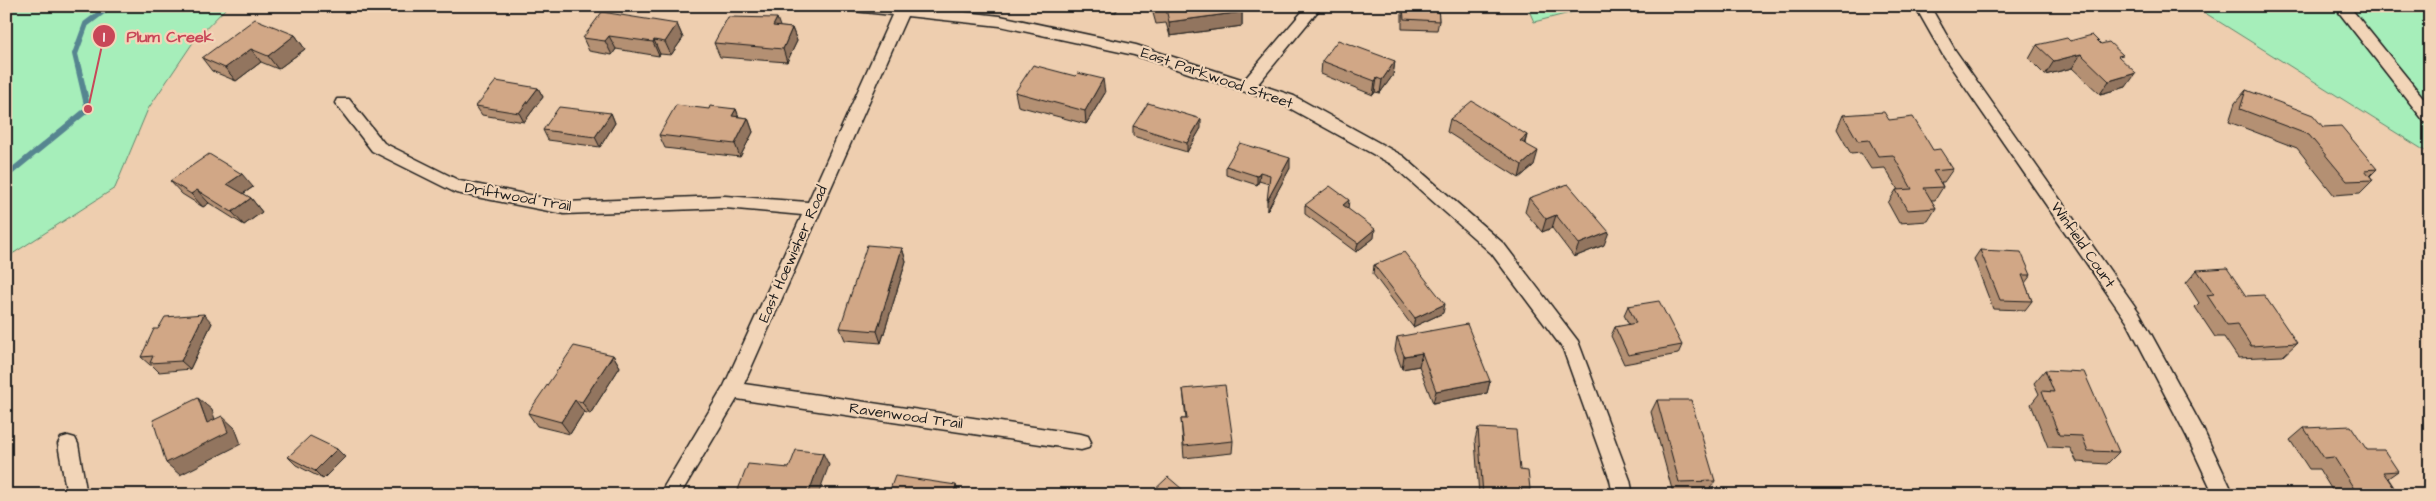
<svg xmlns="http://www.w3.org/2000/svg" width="2436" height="501" font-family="'Architects Daughter',sans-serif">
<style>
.green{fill:#a6eeba;stroke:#61856b}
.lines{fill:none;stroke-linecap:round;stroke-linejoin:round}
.stream{stroke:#578590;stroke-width:6}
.minor-casing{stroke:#1c1c1c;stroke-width:3}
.minor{fill:#f2d5b8;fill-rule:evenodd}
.wall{fill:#b49073;stroke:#1c1c1c}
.shaded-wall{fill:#92755e;stroke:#1c1c1c}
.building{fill:#d1a786;stroke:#1c1c1c}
.labels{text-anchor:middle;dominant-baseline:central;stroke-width:4.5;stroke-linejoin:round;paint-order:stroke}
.street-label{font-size:15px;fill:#1c1c1c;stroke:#f2d5b8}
.leader{fill:none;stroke:#c84758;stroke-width:2}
.callout-dot{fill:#c84758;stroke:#f2d5b8;stroke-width:2}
.mark-label{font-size:15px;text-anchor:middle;font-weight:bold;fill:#fff}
.callout-label{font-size:16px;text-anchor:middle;font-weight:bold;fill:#c84758;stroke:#f2d5b8;stroke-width:4.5;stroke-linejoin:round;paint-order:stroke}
</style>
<rect width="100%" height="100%" fill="#eeceaf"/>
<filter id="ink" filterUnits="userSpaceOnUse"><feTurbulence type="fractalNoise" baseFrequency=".02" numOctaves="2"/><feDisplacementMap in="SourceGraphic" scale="10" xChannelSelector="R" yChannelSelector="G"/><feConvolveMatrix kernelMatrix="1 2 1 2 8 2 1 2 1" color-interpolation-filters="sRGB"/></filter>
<g filter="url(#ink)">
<path class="green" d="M6,6H228L194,41L148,109L115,188L6,258Z
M1527,6H1597L1534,22Z
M2194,6H2430V154Z"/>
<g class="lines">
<path class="stream" d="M6,176L88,109L75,54L86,24L110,6"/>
<defs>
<path id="minor" d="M847,6H911L1000,16L1136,45L1244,80L1307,6H1322L1258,84L1294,96L1403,156L1504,244L1578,341L1630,480L1633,495H1613L1610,480L1563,349L1492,254L1391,164L1282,104L1134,55L1000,26L907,16L744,384L1081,434L1088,436L1091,442L1088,448L1081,450L737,399L680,495H659L724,386L802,215L725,208L564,214L456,193L372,151L335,103L337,99H349L384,143L460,181L564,202L725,196L808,202L892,15L854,11Z
M1915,6H1930L1955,50L2139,312L2202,427L2234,495H2214L2187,437L2127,322L1944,57Z
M2334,6H2349L2430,106V123L2424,121Z
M68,436L75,438L78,444L87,495H67L58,444L61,438Z"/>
</defs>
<use href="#minor" class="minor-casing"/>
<use href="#minor" class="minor"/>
</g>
<path class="wall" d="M381,6H410L406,11L382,8Z
M1094,6H1119L1116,12L1094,8Z
M1151,6H1240L1242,12V26L1170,36L1166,23L1156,24Z
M1402,6H1438L1439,21L1437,30L1402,29Z
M677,24L683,38L671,55L660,54L659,56L616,49L612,55L589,51L583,38Z
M780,27L792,28L797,41L787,62L720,57L714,43Z
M295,35L305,49L278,69L261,62L236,81L212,71L202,58Z
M2070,41L2101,44L2120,59L2126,87L2100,94L2072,68L2045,75L2029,59L2037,45Z
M1322,61H1395L1393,75L1380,93L1375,92L1373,95L1321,74Z
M538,88L543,97L524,122L482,115L476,106Z
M2246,90L2323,127L2377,169L2370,176L2373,180L2360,193L2334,195L2297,148L2229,122L2235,103Z
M1015,92L1105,93L1086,124L1018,106Z
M709,109H736L739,117L748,118L753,132L740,157L665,148L659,135Z
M611,113L615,123L600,147L548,140L543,130Z
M1843,115L1889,120L1933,150L1953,169L1944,182H1941L1943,187L1935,200H1931L1936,208L1928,221L1899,223L1888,203L1896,190H1898L1885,168L1871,169L1861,153L1851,154L1837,129Z
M1450,119L1527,135L1525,143L1534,165L1519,178L1447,132Z
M1133,126L1201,128L1187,152L1133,136Z
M1226,166L1290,168L1267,211L1269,184L1259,181L1257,185L1226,175Z
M170,181L253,187L243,194L251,198L262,212L244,225L209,203L203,207L182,194Z
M1529,198L1604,245L1574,257L1552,228L1542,232L1525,212Z
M1305,205L1348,209L1374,238L1356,252L1305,214Z
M902,248L906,261L881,343L845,340L840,328Z
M1980,250L2031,275L2025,283L2032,301L2025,310L1993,309L1974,259Z
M1374,265L1443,313L1413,327L1373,274Z
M2197,270L2246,296L2297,343L2283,356L2238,358L2224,337H2215L2195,307L2199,303L2186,283Z
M1628,306L1682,345L1678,354L1624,364L1611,336L1615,327L1629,325L1624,315Z
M212,323L190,369L159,372L152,365H150L141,357Z
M1397,337L1490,381L1487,393L1433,403L1419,366L1402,369L1395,350Z
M613,355L620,367L590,414L584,412L570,434L537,426L528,413Z
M2045,370L2119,452L2107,464L2077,462L2070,448L2048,447L2031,404L2039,394L2034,383Z
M1183,389L1233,441L1232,453L1184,458L1181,419H1186Z
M1657,400L1715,481L1708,492L1673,493L1651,412Z
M1478,428L1520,470L1530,489L1528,495H1479L1475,440Z
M2304,428L2367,450L2398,471L2388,478L2399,495H2335L2319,469H2309L2290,440Z
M337,449L345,457L323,479L296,465L288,457Z"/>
<path class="shaded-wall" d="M404,6H410L406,11Z
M1116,6H1119L1116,12Z
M1242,12V26L1170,36L1169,22Z
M777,18L782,32L773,26Z
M677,24L683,38L671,55L665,42Z
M792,28L797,41L787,62L783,49Z
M295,35L305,49L278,69L268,56Z
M609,36L616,49L612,55L605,41Z
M654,40L660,54L659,56L653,42Z
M251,49L261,62L236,81L225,68Z
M2081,54L2072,68L2045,75L2054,61Z
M1395,61L1393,75L1380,93L1382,80Z
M2136,73L2126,87L2100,94L2109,81Z
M1377,78L1375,92L1373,95L1375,81Z
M1103,79L1105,93L1086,124L1085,111Z
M538,88L543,97L524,122L519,113Z
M736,109L741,123L732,116Z
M611,113L615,123L600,147L595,137Z
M748,118L753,132L740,157L735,144Z
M1201,119V128L1187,152V143Z
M1527,135L1523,148L1520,141Z
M1538,151L1534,165L1519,178L1522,165Z
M1290,158V168L1267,211V201Z
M1260,172L1259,181L1257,185V176Z
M242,174L253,187L238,197L227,184Z
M197,190L209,203L203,207L191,194Z
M251,198L262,212L244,225L232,212Z
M1349,200L1348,209L1343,205Z
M1556,215L1552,228L1542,232L1546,219Z
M1375,229L1374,238L1356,252L1358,243Z
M1609,232L1604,245L1574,257L1579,244Z
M902,248L906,261L881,343L877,331Z
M1445,304L1443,313L1413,327L1415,318Z
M204,314L212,323L190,369L181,361Z
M1422,353L1419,366L1402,369L1404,356Z
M613,355L620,367L590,414L582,402Z
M1490,381L1487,393L1433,403L1436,391Z
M198,398L212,410L220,435L207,423Z
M575,400L584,412L570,434L561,422Z
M222,416L235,428L241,444L180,475L166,463Z
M337,449L345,457L323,479L315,471Z
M823,453L829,465L818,495H808Z
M956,485L959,495H953Z"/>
<path class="building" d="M1154,6H1240L1242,12L1169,22L1166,9L1155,11Z
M1403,6H1438L1439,21L1404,19Z
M602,12L677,24L665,42L654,40L653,42L609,36L605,41L583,38Z
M728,17L777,18L773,26L792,28L783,49L714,43Z
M255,19L295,35L268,56L251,49L225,68L202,58Z
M2092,35L2101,44L2109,42L2123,55L2118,56L2136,73L2109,81L2081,54L2054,61L2037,45L2067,38L2070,41Z
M1338,40L1395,61L1382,80L1377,78L1375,81L1322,61Z
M1033,65L1075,76L1078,73L1103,79L1085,111L1015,92Z
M496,81L538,88L519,113L476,106Z
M2246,90L2313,115L2323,127L2341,126L2377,169L2365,170L2373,180L2347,181L2309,135L2240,109Z
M1472,101L1527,135L1520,141L1538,151L1522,165L1450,119Z
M1148,103L1201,119L1187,143L1133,126Z
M676,105L709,109L710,106L736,109L732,116L748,118L735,144L659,135Z
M559,107L611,113L595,137L543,130Z
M1884,112L1889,120L1913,117L1933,150L1940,149L1953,169L1933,171L1943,187L1924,188L1936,208L1907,210L1896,190L1912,189L1893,155L1878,156L1869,140L1858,141L1843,115Z
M1240,143L1290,158L1267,201L1270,175L1260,172L1257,176L1226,166Z
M209,154L242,174L227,184L251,198L232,212L197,190L191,194L170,181Z
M1568,184L1609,232L1579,244L1556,215L1546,219L1529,198Z
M1330,186L1349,200L1343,205L1375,229L1358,243L1305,205Z
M867,245L902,248L877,331L840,328Z
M1980,250L2021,252L2031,275H2022L2032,301L2000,300Z
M1404,252L1445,304L1415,318L1374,265Z
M2227,268L2246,296L2264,295L2297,343L2251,346L2237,324L2227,325L2207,295L2214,294L2197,270Z
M1659,301L1682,345L1628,355L1615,327L1636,323L1628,306Z
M204,314L181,361L150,363L153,356L141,357L154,329H158L165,317Z
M1467,324L1490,381L1436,391L1422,353L1404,356L1397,337Z
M574,346L613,355L582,402L575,400L561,422L528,413Z
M2045,370L2084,372L2119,452L2088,451L2082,436L2059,435L2042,391L2054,392Z
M1225,385L1233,441L1184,446L1181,419H1187L1183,389Z
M198,398L207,423L222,416L228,432L166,463L153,420Z
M1657,400H1691L1715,481L1679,482Z
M2351,426L2367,450H2384L2398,471L2383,472L2399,495H2358L2334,457L2324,458L2304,428Z
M1478,428L1516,430L1520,470L1528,471L1530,489H1522L1523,495H1483Z
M310,436L337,449L315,471L288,457Z
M796,450L823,453L808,495H736L748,464L789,468Z
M895,476L956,485L953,495H888Z
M1168,477L1189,495H1149Z
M477,490L496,495H474Z"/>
</g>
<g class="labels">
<g class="street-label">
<text transform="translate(1217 78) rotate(19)">East Parkwood Street</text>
<text transform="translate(518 197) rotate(10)">Driftwood Trail</text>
<text transform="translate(2083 245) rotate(55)">Winfield Court</text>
<text transform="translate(793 254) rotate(-66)">East Hoewisher Road</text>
<text transform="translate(906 416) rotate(8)">Ravenwood Trail</text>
</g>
</g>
<path class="leader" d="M88 109L104 36"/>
<g class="callout-dot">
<circle cx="88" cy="109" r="5"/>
<circle cx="104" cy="36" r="12"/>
</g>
<g class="mark-label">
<text x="104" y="42">1</text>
</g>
<g class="callout-label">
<text x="170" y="42">Plum Creek</text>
</g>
<rect width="2436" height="501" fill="none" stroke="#f2d5b8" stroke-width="25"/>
<rect x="12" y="12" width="2411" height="476" fill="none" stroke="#1c1c1c" stroke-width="2" filter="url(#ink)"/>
</svg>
